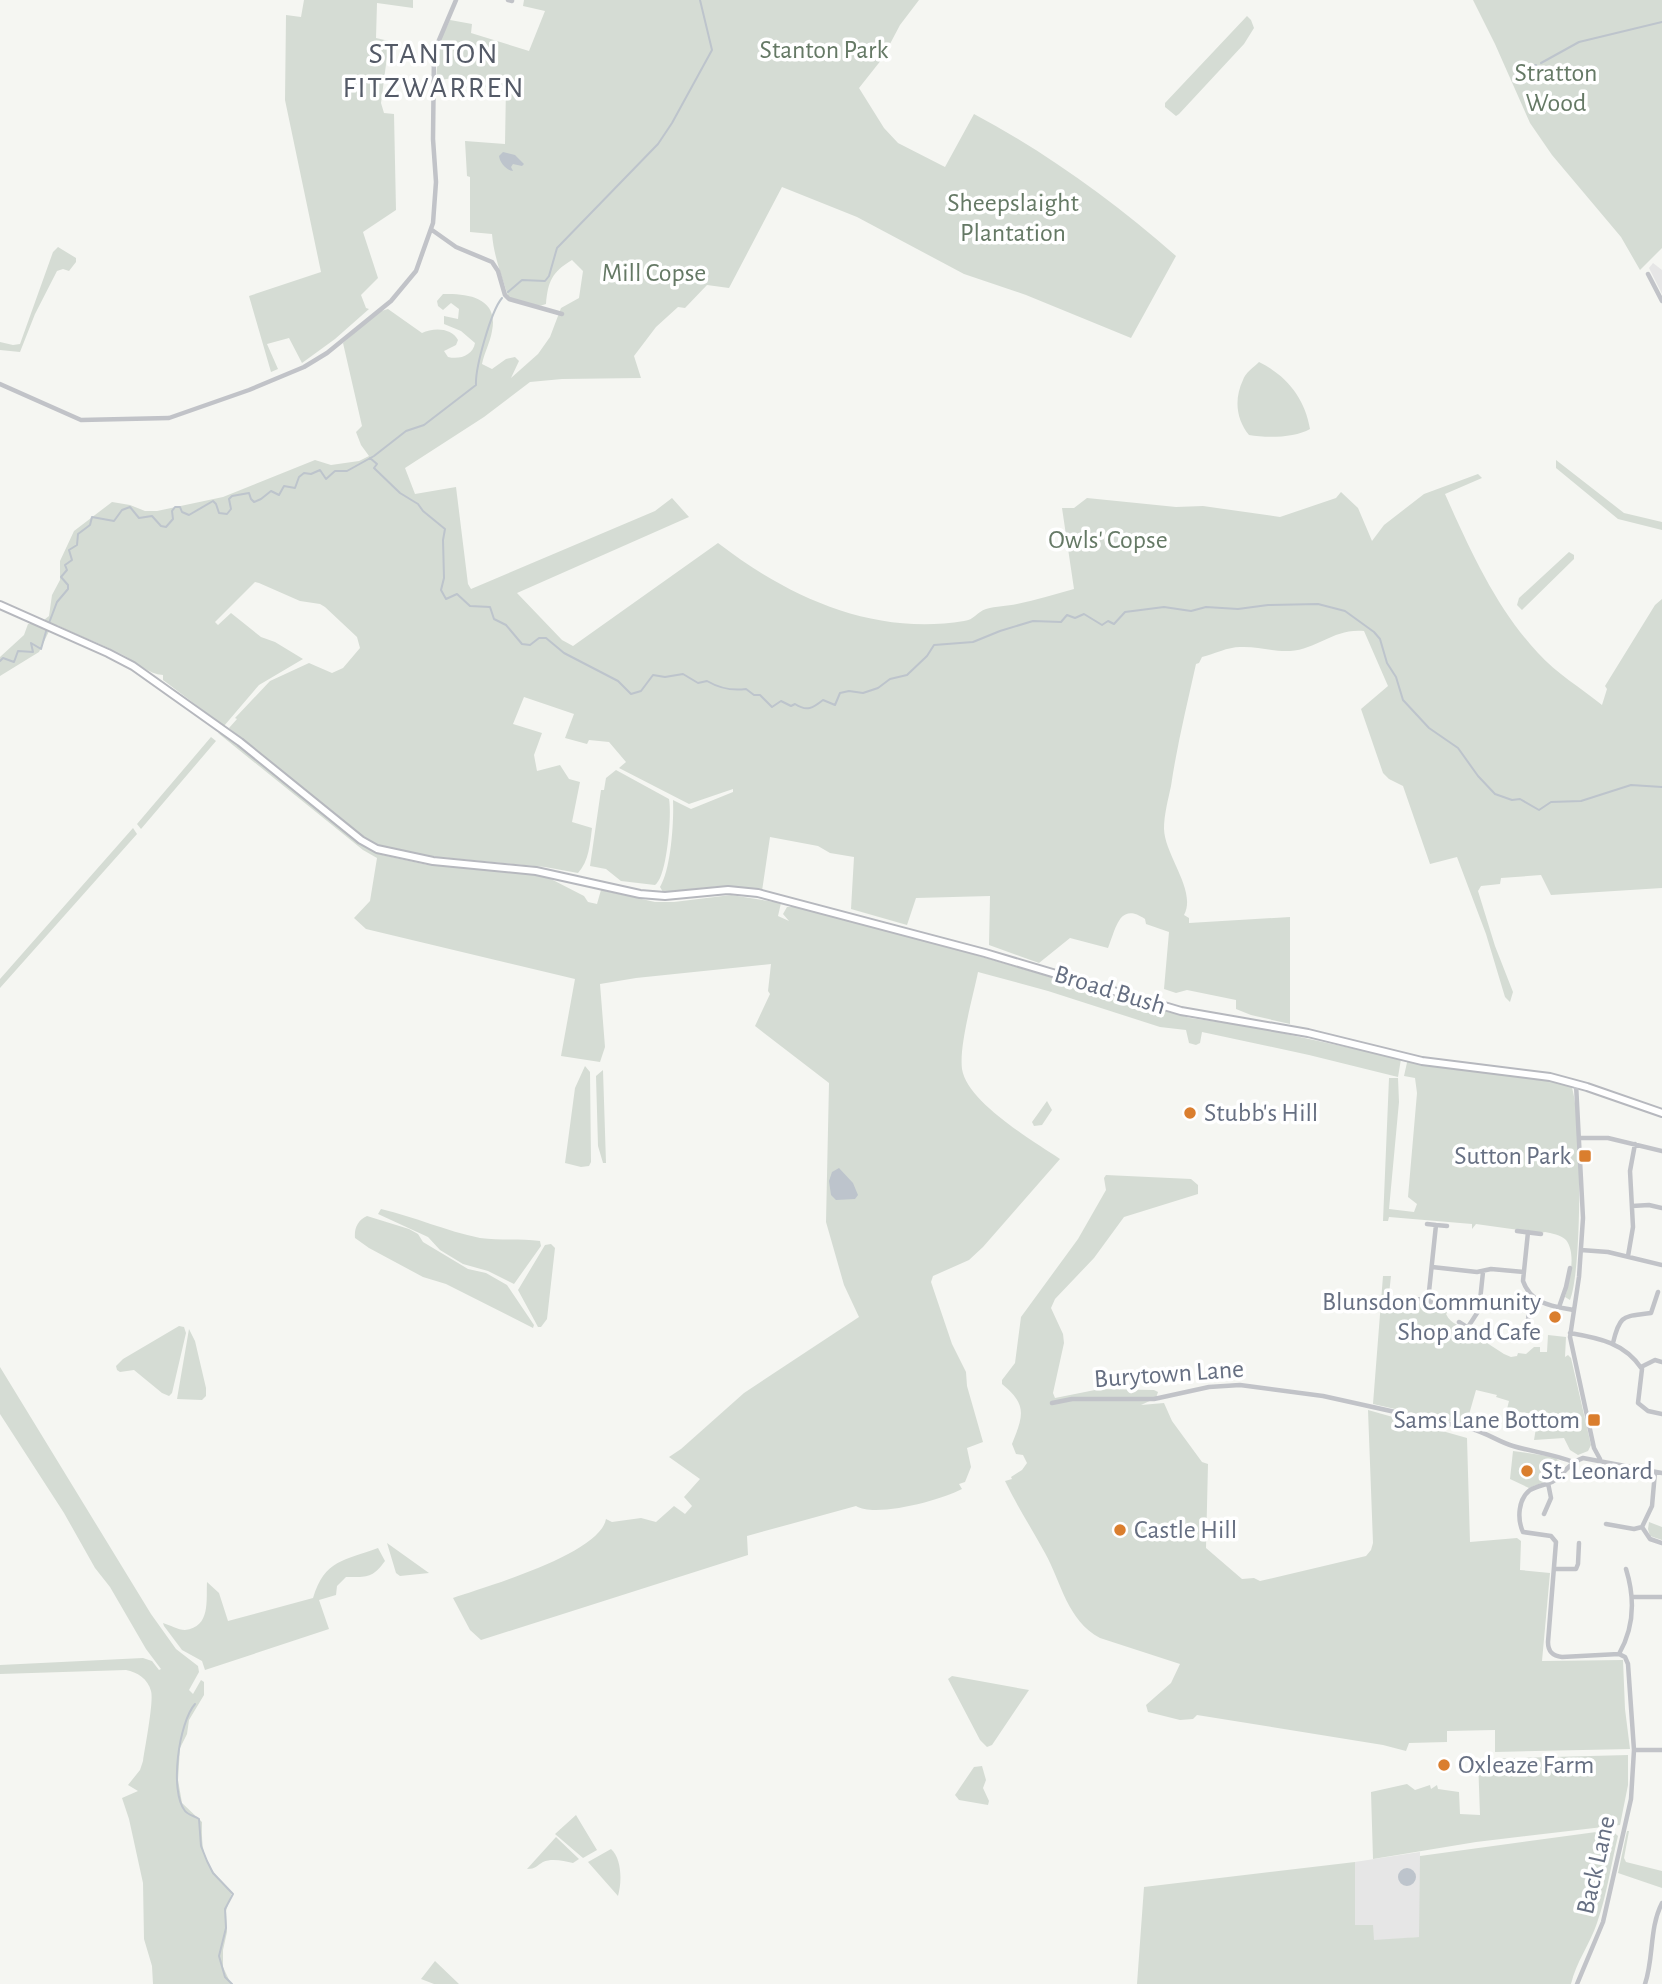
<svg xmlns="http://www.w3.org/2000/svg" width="1662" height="1984" font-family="'Alegreya Sans',sans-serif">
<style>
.built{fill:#e6e6e6}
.green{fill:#d5dcd4}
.water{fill:#bdc4cc}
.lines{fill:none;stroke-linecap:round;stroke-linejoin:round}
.stream{stroke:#bdc4cc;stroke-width:2}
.secondary-casing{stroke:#b6b8be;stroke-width:10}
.street{stroke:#c1c3c8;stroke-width:4.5}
.secondary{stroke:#fff;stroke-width:6}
.poi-dot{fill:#da7e2e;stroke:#fff;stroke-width:2.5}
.labels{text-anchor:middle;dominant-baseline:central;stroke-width:7;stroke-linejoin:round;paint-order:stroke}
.park-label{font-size:26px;fill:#657965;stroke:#fff}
.street-label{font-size:26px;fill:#666f82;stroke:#fff}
.poi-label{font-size:26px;fill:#666f82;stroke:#fff;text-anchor:start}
.quarter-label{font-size:30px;letter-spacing:2px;fill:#545a67;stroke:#fff}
</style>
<rect width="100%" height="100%" fill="#f5f6f2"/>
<path class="built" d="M1653,263L1662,270V294L1649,268Z
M1420,1852V1937L1374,1941L1354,1925L1355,1862Z"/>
<path class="green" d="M304,0H413V8L377,3L376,38L389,41L381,103L384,113L394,114L396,210L363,232L378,278L361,295L366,308L369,309L335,339L302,363L289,338L267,344L278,369L271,372L249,296L321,272L285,100L286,15L301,17Z
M524,0H919L900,25L882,59L859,88L884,128L898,143L945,167L974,114C1047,153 1113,201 1176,256L1131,338L1026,295L964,274L857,217L782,187L729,288L707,285L685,308L678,307L656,327L634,356L641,378L562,379L530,382L484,417L405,468L415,494L456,487L468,584L471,589L655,511L672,498L689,517L517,593L562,640L573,646L718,543C788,597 873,636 964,621C974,620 977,612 986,609C996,606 1007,606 1017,604C1036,600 1055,594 1074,589L1062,508H1074L1087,498L1176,507L1203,506L1280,517L1336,498L1341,492L1358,508L1372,541L1384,525L1424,494L1478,474L1482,478L1445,494C1470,550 1496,608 1538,653C1556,673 1581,688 1602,705L1607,689L1605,686L1655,605L1662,599V888L1551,895L1541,875L1501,878L1500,884L1481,886L1478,891L1495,946L1513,992L1510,1002L1505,997L1486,934L1457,857L1430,864L1403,786L1389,779L1383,773L1361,709L1388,686L1364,631C1334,628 1318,649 1290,651C1273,652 1257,646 1240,647C1228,647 1214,654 1202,657L1199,663L1196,664C1187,705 1177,745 1171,786C1168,800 1164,815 1164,829C1165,856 1197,891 1184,915L1189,918V923L1290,917V1024L1251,1015L1236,1009V1000L1187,990L1176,993L1164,989L1169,932L1146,924L1145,919C1119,901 1116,929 1108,948L1070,938L1039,963L989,945L990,896L916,898L907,925L851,909L854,857L830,853L818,846L770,837L762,891L721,886L663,892L660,887C671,869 674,822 673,800L691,809L733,792V789L689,804L619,768L626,762L609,742L589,740L587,744L565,738L574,714L524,697L513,724L542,733L534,755L537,771L560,765L569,779L580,782L572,822L592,828C590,844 589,861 578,873L545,867L407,854L387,850L372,843L354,832L229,728L237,719L235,718L270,681L309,663L332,673L343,668L360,648L357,637L325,607L320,604L300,601L259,583L255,582L215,622L218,625L231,613L261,637L275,642L303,659L259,685L224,726L163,680V675C148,674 136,662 123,655C102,644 79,636 57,625H52L39,652L0,676V657L24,635L28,624L44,620L49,616L52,595L60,580V561L74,531L112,502L130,505L145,511H157L223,497L315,460L331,465L359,461L369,456L361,445L356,432L362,426L343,343L378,312L388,309L422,333C434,327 452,328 458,340L456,345L444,351L448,357C460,360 473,355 475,343L461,331L444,324V316L458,319L459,309L451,303L443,310L438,306L437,301L443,294C468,293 499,298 492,331C490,343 484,353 482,364L492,369L506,359L515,357L519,361L511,378L538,354L550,337L561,308L579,298L583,271L572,260C552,272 548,281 546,304C534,309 518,303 508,296C501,273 494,257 492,234L470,232V177L467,176L465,141L505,144L506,86L455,88L452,78L436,81L439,42L450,20L472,24L471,33L529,51L545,11L523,6Z
M1473,0H1662V248L1640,270L1621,237L1552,155L1530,123L1495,44Z
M1247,16L1251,20L1254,28L1244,44L1179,114L1176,116L1165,107V103Z
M58,247L76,258V262L69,271L63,269L57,271L35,314L20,352L0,350V342L13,345L20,344L53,252Z
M1259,362C1286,375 1305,398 1310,429C1295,438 1266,438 1249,435C1236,419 1234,399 1243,380C1245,373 1254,367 1259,362Z
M1556,460L1624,513L1662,522V530L1618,519L1556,468Z
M1569,552L1574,555V559L1522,610L1517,605L1519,598Z
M218,733L222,734L378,854L428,865L519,872L547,877L584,896L588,902L597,904L601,890L655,902H674L731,895L781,903L778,916L789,921L783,914L787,907H797L917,938L1190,1018L1254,1027L1401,1059L1398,1077L1309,1055L1202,1032L1200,1043L1196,1045L1189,1043L1186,1030L1160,1027L1048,991L978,972C973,997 959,1045 962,1069C967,1102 1033,1141 1060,1159L983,1247L969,1260L933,1276L931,1282L952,1344L966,1372L967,1386L983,1442L967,1448L971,1467L965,1482L959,1484L962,1489C942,1500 875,1518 856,1506L747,1536L748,1555L481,1640L470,1630L453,1598C485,1587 600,1554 606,1519L612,1522L641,1518L656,1522L674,1506L685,1514L692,1506L684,1497L700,1479L669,1457L681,1449L744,1393L859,1317L844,1285L826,1222L829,1083L755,1026L770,994L768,991L771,964L636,978L600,984L605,1047L600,1062L561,1056L575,979L366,929L354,918L370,901L377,858L363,850Z
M211,737L216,741L141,829L137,824Z
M616,770L669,799C672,814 667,878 655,885L621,881L606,869L590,866L601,790H604L606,778Z
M133,828L137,834L0,988V979Z
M1408,1058C1428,1061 1448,1068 1469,1071C1494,1075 1551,1073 1572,1088C1582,1120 1582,1271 1570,1300L1565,1297C1569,1282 1577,1254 1566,1240C1561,1235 1551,1233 1545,1232L1541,1233L1476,1224L1472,1229V1224L1389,1217L1388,1221H1383L1389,1078H1398L1399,1102L1389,1209L1414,1212L1417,1204L1408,1197L1417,1093L1415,1078L1404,1076Z
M585,1066L590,1072L591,1162L589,1166L581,1167L565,1163L575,1088Z
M603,1070L606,1163H603L598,1146L596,1076Z
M1047,1101L1052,1110L1042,1125L1034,1126L1032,1122Z
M1106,1175L1191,1179L1198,1185V1194L1124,1217L1094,1258L1055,1299L1051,1308L1063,1334L1064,1343L1053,1393L1055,1398L1100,1389L1154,1390L1158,1392L1156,1398L1141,1405L1164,1403L1172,1421L1202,1462L1208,1464L1206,1548L1242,1579L1254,1578L1260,1581L1366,1556L1371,1550L1373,1543L1368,1410L1467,1438L1470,1542L1517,1538L1521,1541L1520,1570L1550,1573L1542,1661L1623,1660L1625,1709L1630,1749L1495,1752V1730L1447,1731V1742L1409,1743L1406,1751L1383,1745L1197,1715L1193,1719L1180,1720L1148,1712L1146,1705L1171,1683L1180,1664L1100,1638C1067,1620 1062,1584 1045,1553C1032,1529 1017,1506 1005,1481L1012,1479L1011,1477L1022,1470L1027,1463L1023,1455L1016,1454L1012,1444C1023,1416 1028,1405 1002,1384V1380L1015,1363L1021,1317L1078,1239L1106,1190L1104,1178Z
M381,1209C415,1217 446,1231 480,1238C500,1241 520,1238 540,1241L541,1246L514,1284L488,1271L463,1264L440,1250L428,1237L378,1214Z
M367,1216L409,1229L418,1234L423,1242L468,1269L486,1273L507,1285L534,1325L533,1328L446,1284L423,1277L369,1248L355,1238C354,1228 358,1220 367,1216Z
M551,1244L555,1248L547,1319L541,1327H538L518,1290L545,1245Z
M1383,1276H1391L1389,1294L1394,1302C1408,1306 1419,1298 1434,1306L1437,1303L1448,1312L1446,1314C1451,1325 1461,1325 1470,1331C1476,1335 1478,1340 1483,1344L1487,1343L1504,1354L1511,1357L1517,1356L1518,1353L1526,1354L1534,1347H1540V1352H1547L1548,1335L1566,1337L1565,1357L1568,1355L1571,1358L1591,1445L1588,1451L1578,1455L1570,1450L1564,1438L1534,1440L1538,1416L1507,1409L1509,1401L1496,1397L1497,1395L1476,1390L1466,1425L1373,1404Z
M179,1326L184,1327L186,1333L172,1393L169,1396L162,1393L134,1370L120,1372L117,1370L116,1366L123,1359Z
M189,1329L195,1341L206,1388V1396L202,1400L177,1399Z
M0,1367L151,1614L176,1649L198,1666L199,1672L189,1690L193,1694L201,1680L204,1682V1695L189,1720L187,1734L180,1748L178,1780L182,1803L202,1822C201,1858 206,1866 232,1892L226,1911L227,1932L223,1950V1967L231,1984H153L152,1966L144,1939L143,1883L129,1819L122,1798L138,1791L128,1785L140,1770L143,1761C145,1747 154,1701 151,1691C148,1679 137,1672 126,1670L0,1674V1665L143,1658L152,1661L159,1670L161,1669L146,1649L110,1587L95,1568L64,1513L0,1414Z
M1513,1451L1555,1457L1560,1462C1559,1479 1543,1482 1529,1488L1510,1479Z
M1649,1522L1662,1527V1540L1650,1536L1648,1529Z
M387,1543L429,1573L400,1576L396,1573Z
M378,1548L385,1561C372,1579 366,1577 346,1577L337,1586L336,1595L319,1600L329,1629L205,1670L202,1661L182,1650L164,1626L163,1623C170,1625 178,1630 185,1630C211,1627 206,1600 207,1582L219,1593L228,1621L313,1598C325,1559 344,1561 378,1548Z
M952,1676L1029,1690L992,1745L987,1747L980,1740L948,1679Z
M1628,1755V1785L1620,1825L1476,1842L1373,1859L1371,1792L1407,1784L1415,1790L1430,1785L1431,1789L1437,1785L1438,1789L1459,1792L1460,1814L1480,1815L1478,1759Z
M982,1766L986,1780L983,1788L989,1801L988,1805L959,1800L955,1795L974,1767Z
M576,1815L597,1850L583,1858L555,1834Z
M1611,1830L1618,1836C1611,1864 1607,1895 1597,1923C1590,1944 1576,1962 1571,1984H1137L1144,1887L1355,1862V1925H1373L1374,1940L1419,1937L1420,1856Z
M1627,1831H1629L1624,1858L1626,1862L1662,1871V1888L1618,1873Z
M556,1837L579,1859L573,1863C564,1861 552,1858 543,1862C536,1866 536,1869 527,1869Z
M611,1849C622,1859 622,1882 618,1896L588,1862Z
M435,1961L459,1984H434L421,1979Z"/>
<path class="water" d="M503,152L515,155L524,164L522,166L513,164L511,167L513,171C506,170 500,163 499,156Z
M839,1168L853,1183L858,1195L855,1199L836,1200L831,1195L829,1181L832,1172Z
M1398 1877a9 9 0 1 1 18 0a9 9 0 1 1-18 0Z"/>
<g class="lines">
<path class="stream" d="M1541,63L1579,42L1662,22
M1523,72L1536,65
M508,292L522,280L545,281L549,276L557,248L658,144L672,123L712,50L700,0
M370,458L377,464L374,468L400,493L418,504L423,511L445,529L443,540L444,578L441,590L446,599L457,594L470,606L490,607L494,619L506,625L522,644L530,645L539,638H546L564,653L618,681L631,694L641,691L653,675L665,677L683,674L698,683L707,681C719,688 732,691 746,689L754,695H760L772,707L781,701L791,706L795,704C807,712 813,708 823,700L835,705L840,693L849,691L863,693L878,688L890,679L907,675L927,656L934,645L973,642L1000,631L1033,621L1061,622L1067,615L1075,618L1084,614L1102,625L1108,621L1114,624L1125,612L1164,607L1191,611L1206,607L1238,609L1268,605L1318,604L1345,611L1374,632L1380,639L1387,663L1396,677L1403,700L1429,728L1458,748L1478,776L1495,794L1512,800L1520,799L1539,810L1551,802L1581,801L1631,785L1662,787
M49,623L57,602L68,589V585L61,577L67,570L65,565L72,560L69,550L77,545L78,534L90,525L92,517L114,521L122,510L130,507L139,518L152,516L161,526L166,527L173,519L172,511L175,507H180L182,512L189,515L213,501L216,504L219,513L227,514L231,509L229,499L232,496L249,493L251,499L254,502L261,499L271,491L279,495L284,486L295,488L299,477L304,473L311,474L320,470L326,479L335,471H347L374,456L406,431L424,425L476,385C475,368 491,311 502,298
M0,661L3,658L14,662L18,651L33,652L31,643L41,649L47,628
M195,1704C179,1722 169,1791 185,1811C188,1815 195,1816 199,1819L201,1846L207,1861L213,1873L233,1894L225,1909L226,1928L219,1956L225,1977L232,1984"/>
<defs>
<path id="secondary" d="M0,605L108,653L133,666L240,742L361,840L377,849L433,861L536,871L640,894L665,896L728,890L758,893L985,953L1181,1011L1308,1033L1422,1061L1550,1077L1587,1087L1662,1113"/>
</defs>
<use href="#secondary" class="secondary-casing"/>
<path class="street" d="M508,0L512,1
M432,230L456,247L492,262L498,271L505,295L509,299L562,314
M1648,274L1662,301
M0,384L81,420L169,418L249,390L304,367L327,353L391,301L416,271L433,223L436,182L433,139L434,52L456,0
M1576,1084L1583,1218L1579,1277L1570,1337L1594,1448L1600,1459
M1580,1138H1608L1662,1151
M1632,1206L1649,1205L1662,1208
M1427,1224L1436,1225L1428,1301
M1436,1225L1447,1226
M1517,1231L1541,1234
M1528,1232L1523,1281C1531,1304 1552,1306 1573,1310
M1581,1250L1608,1252L1662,1265
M1628,1256L1633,1227L1630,1171L1635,1144
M1432,1267L1477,1272L1491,1269L1524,1272
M1415,1299L1427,1300L1435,1304
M1559,1307L1566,1287L1570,1268
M1528,1321L1529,1306L1534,1298
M1459,1322L1476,1333
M1468,1327L1479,1310L1483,1272
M1570,1333C1599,1338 1625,1343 1642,1369L1638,1403L1648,1411L1662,1414
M1613,1343C1620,1313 1624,1317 1651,1313L1658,1292
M1641,1367L1655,1360L1662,1362
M1052,1403L1072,1399H1154L1209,1387L1240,1385L1323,1396L1472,1429C1487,1433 1499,1442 1513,1446C1533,1452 1554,1454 1573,1462
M1655,1472L1652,1506L1642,1527L1650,1539L1662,1543
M1544,1514L1551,1498L1548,1483
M1606,1524L1634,1529L1642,1527
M1554,1569H1576L1578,1564L1579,1543
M1633,1597H1662
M1619,1654L1562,1657C1553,1656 1548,1652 1548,1642L1556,1542L1551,1536L1523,1532C1517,1519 1518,1499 1530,1490C1537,1486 1545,1485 1552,1482C1564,1475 1568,1463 1583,1458L1662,1473
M1619,1654C1635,1626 1635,1598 1626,1569
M1634,1750H1662
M1577,1984L1603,1922L1631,1799L1634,1750L1628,1664L1625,1657L1619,1654
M1645,1984C1654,1958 1649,1928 1662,1903"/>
<use href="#secondary" class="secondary"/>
</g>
<g class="poi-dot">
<circle cx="1190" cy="1113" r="7"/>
<rect x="1578" y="1149" width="14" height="14" rx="3.5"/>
<circle cx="1555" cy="1317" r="7"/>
<rect x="1587" y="1413" width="14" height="14" rx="3.5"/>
<circle cx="1527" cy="1471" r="7"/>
<circle cx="1120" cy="1530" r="7"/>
<circle cx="1444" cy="1765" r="7"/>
</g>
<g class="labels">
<g class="park-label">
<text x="824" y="50">Stanton Park</text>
<text x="1556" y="73">Stratton<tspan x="1556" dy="30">Wood</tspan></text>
<text x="1013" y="203">Sheepslaight<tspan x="1013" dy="30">Plantation</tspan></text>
<text x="654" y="273">Mill Copse</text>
<text x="1108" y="540">Owls' Copse</text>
</g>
<g class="street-label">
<text transform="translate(1110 990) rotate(17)">Broad Bush</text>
<text transform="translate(1169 1374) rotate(-4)">Burytown Lane</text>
<text transform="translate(1596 1865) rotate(-77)">Back Lane</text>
</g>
<g class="poi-label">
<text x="1204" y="1113">Stubb's Hill</text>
<text x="1571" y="1156" text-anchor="end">Sutton Park</text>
<text x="1541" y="1302" text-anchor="end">Blunsdon Community<tspan x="1541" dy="30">Shop and Cafe</tspan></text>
<text x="1580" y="1420" text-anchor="end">Sams Lane Bottom</text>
<text x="1541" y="1471">St. Leonard</text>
<text x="1134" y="1530">Castle Hill</text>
<text x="1458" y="1765">Oxleaze Farm</text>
</g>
<g class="quarter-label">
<text x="434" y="54">STANTON<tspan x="434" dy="34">FITZWARREN</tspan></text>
</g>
</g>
</svg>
